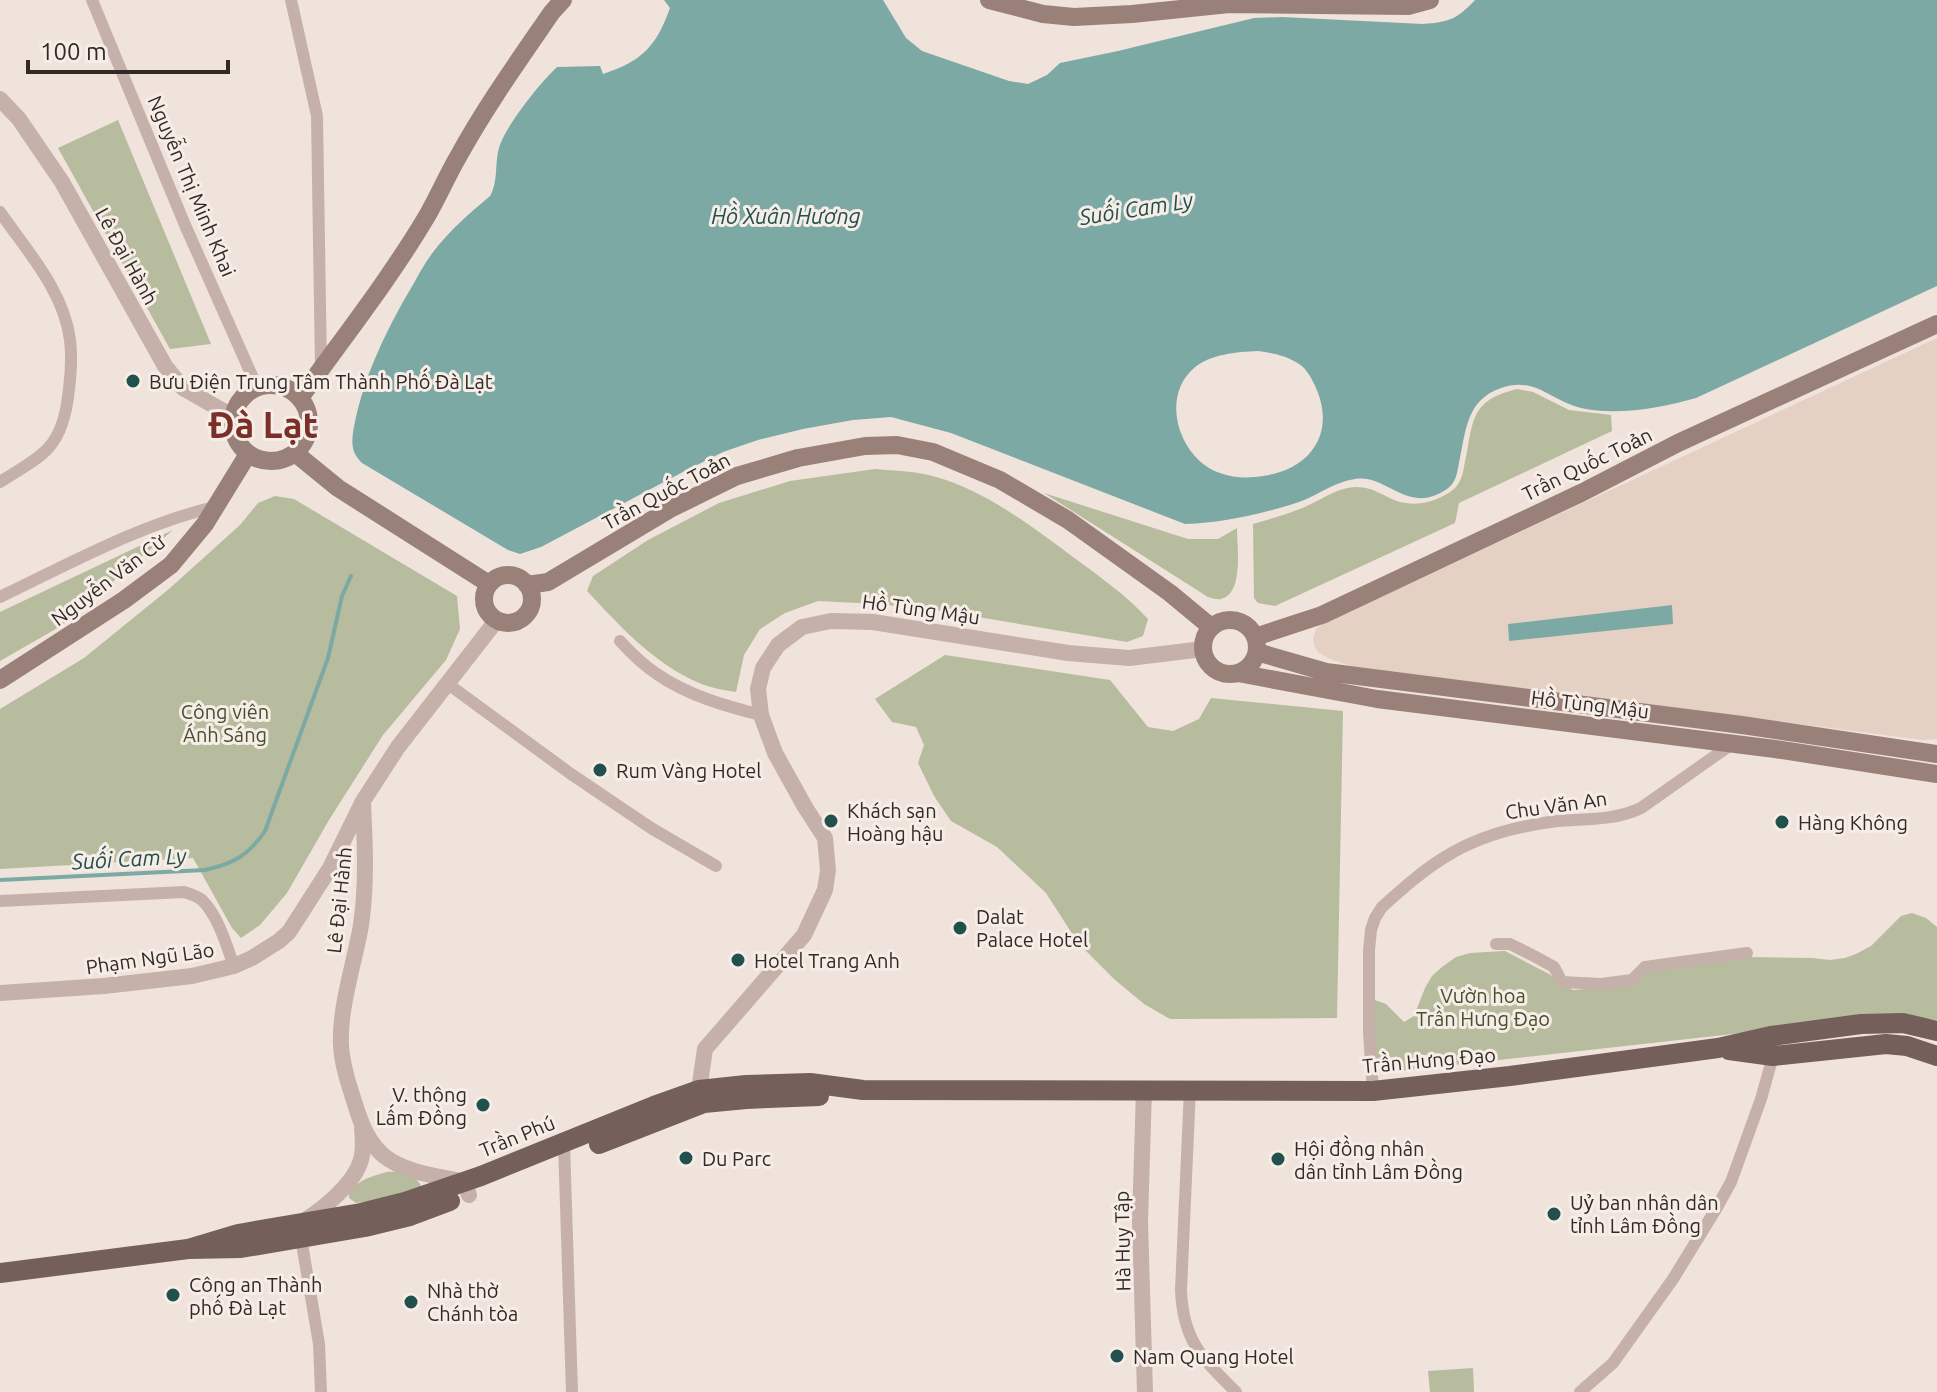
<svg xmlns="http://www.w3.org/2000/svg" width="1937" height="1392" font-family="Ubuntu,sans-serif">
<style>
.green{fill:#b6bc9d}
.plaza{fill:#e5d1c4}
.water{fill:#7da9a4;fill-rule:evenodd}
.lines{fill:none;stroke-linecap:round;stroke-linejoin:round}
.stream{stroke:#7da9a4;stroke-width:4}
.minor{stroke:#c5b1a9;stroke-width:12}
.tertiary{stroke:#c5b1a9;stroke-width:16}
.secondary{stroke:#99817a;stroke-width:18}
.primary{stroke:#745f5a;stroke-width:20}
.poi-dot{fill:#22504c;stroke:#f7ede7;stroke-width:3}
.labels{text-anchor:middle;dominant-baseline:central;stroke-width:6;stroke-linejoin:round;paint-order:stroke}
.street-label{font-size:20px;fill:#332a28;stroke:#f7ede7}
.poi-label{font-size:20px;fill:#332a28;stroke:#f7ede7;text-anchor:start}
.park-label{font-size:20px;fill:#484f2e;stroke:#f7ede7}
.water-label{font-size:22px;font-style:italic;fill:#22504c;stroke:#f7ede7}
.town-label{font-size:36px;font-weight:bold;fill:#7a3029;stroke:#f7ede7}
</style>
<rect width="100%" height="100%" fill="#efe3db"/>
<path class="green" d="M118,120L211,344L170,349L58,148Z
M1517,389L1533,392L1569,410L1611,415L1612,431L1459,503L1455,523L1275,606L1258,603L1254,598L1253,524C1273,518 1293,513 1311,504C1326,497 1339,487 1357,487C1373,487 1383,496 1397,501C1416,508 1439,501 1454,489C1460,483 1463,475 1464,467C1474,424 1467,401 1517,389Z
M875,469C895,471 917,471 936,477C986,491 1031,526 1073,557C1099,576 1126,595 1148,619L1143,636L1127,642L936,610L878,604L818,601L785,613L760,629L744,655L736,692C724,690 711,688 699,683C653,663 621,627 587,591L593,576L648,540L719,503L790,481Z
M1044,493L1188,539H1218L1237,528C1237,546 1244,594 1221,599C1218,600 1211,598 1208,597Z
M275,496L294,499L457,596L460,629L446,660L383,735L329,820L287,893L260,925L241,938L232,928L193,858L0,869V709L84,658L169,589L240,525L258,503Z
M173,530L61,626L0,661V612Z
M945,655L1110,680L1148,727L1173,731L1199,719L1211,698L1343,711L1337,1018L1170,1019L1144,1004L1114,979L1078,943L1046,893L997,847L951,821L934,796L918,763L924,745L916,727L892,722L875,699Z
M1912,913L1926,918L1937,927V1020L1886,1017L1382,1073L1375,1072V1000L1386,1004L1404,1022L1414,1016L1425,988L1432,976L1442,967L1456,957L1470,953L1505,951L1549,974L1573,990L1625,986L1647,971L1745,957L1812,958L1830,960L1845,958L1856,954L1871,946L1901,916Z
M387,1172C402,1171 419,1175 423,1191L364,1202L356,1203L349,1198V1192C359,1180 371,1176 387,1172Z
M1473,1368L1474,1392H1430L1428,1371Z"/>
<path class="plaza" d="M1937,338V739L1923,740L1351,666L1330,659L1318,652L1314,645L1313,638L1316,629L1323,624Z"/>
<path class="water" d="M664,0H883L906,38L922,51L1009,81L1028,84L1047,75L1060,63L1118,51L1254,18L1282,17L1423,24C1450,22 1457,19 1475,0H1937V286L1696,398C1662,408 1616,416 1581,408C1551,401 1535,376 1501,388C1466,400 1466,431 1459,463C1457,473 1456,483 1447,489C1407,516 1388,474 1355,479C1334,482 1318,495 1299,502C1262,514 1224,523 1185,524L951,433L891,417L853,420L803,429L758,440L723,452L679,474L541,547L520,554L508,550L362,463C358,459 354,454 353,448C351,438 354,427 356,417C367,369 389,325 414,283C420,272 426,261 434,251C450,230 470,213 490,196C499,181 494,161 500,145C508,123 540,83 557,67L600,66L603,74C642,61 656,47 670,8ZM1258,351C1272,353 1286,355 1299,364C1307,369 1312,379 1316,388C1335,431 1313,466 1269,475C1253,478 1236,479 1220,473C1180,460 1159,398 1194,368C1211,354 1236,352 1258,351Z
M1672,605L1673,624L1509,641L1508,624Z"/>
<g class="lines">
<path class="stream" d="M0,880L205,870C233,864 249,855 265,831L328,658L342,596L351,576"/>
<path class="minor" d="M92,0L185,225L257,387
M291,0L317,116L321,368
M0,212C27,251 64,291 70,340C72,356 71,373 69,389C67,409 63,431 50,446C39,460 15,472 0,482
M0,597C71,563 141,524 218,506
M620,641C631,653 643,665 657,674C687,695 725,706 761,715
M448,684L571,774L651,828L716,866
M0,901L184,892C191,894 197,896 202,900C219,917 226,945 234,966
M1496,944H1510L1534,956L1554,967L1562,982L1601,984L1632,980L1645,967L1747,953
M1190,1089L1181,1290C1183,1341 1202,1358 1236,1392
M1373,1091L1369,1033V950L1371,930L1375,918L1382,907C1401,890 1422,871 1445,857C1475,838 1514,827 1550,822C1580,818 1612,822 1641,808L1732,744
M564,1144L572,1392
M301,1238L319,1344L321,1392
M1580,1392L1613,1363L1673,1279L1716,1209L1731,1182L1761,1099L1773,1056V1052"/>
<path class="tertiary" d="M0,99L19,119L62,182L165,366L183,388L232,416
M363,803C365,844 367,884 361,925C355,961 339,1008 341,1045C342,1065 349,1085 355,1104C361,1124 368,1142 384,1156C406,1173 438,1176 465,1182L469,1195
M0,993L104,986L192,976L234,966L252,958L279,941L289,932L330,868L363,801L398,747L496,621
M1144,1089L1140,1222L1145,1392
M703,1100L699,1090L705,1049L804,935L825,890L828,870L825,838L805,807L775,753L761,715L758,689L763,668L778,645L802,627L831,621L873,622L1068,653L1129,658L1203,649
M304,1221C324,1208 354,1184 361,1160C364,1150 363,1139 362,1128"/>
<path class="secondary" d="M989,0L1043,14L1074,17L1132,14L1229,4L1408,6L1430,0
M233 423a38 38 0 1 1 76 0a38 38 0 1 1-76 0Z
M300,398C343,338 389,280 427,216C438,197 447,176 458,157C486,106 519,60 552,12L563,0
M295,453L338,488L489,584
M484 599a24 24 0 1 1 48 0a24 24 0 1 1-48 0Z
M527,585L548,582L670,509L737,476L798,458L865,446L897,445L933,452L1000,480L1068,520L1170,593L1211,627
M1203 647a27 27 0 1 1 54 0a27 27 0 1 1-54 0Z
M1255,637L1322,615L1581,493L1678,443L1937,324
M1257,652L1326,672L1742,725L1937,754
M1238,673L1377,699L1775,749L1937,774
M0,680L124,600L171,565L205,524L248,454"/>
<path class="primary" d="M1729,1050L1773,1056L1886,1044L1907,1046L1937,1056
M599,1144L704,1103L746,1099L819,1096
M188,1249L238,1234L361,1213L405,1202L481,1176L654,1106L699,1090L746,1085L810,1083L863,1090L1373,1091L1510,1076L1718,1048L1771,1036L1861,1024L1903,1023L1937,1031
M0,1273L188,1249L241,1248L365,1227L410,1216L450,1201"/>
</g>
<g class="poi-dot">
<circle cx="133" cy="381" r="8"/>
<circle cx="600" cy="770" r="8"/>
<circle cx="831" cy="821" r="8"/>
<circle cx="1782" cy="822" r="8"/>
<circle cx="960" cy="928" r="8"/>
<circle cx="738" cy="960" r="8"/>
<circle cx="483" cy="1105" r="8"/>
<circle cx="686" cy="1158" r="8"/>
<circle cx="1278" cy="1159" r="8"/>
<circle cx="1554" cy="1214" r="8"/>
<circle cx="173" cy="1295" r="8"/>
<circle cx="411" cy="1302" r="8"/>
<circle cx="1117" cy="1356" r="8"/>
</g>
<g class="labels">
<g class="street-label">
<text transform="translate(192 186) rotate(67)">Nguyễn Thị Minh Khai</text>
<text transform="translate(127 256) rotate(61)">Lê Đại Hành</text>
<text transform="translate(1587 464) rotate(-26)">Trần Quốc Toản</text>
<text transform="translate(666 491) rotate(-28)">Trần Quốc Toản</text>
<text transform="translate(108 580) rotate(-37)">Nguyễn Văn Cừ</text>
<text transform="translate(921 609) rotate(8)">Hồ Tùng Mậu</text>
<text transform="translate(1590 704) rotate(7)">Hồ Tùng Mậu</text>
<text transform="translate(1556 805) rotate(-8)">Chu Văn An</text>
<text transform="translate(339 900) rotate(-84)">Lê Đại Hành</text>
<text transform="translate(150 958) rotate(-8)">Phạm Ngũ Lão</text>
<text transform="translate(1429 1060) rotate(-5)">Trần Hưng Đạo</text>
<text transform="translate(517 1136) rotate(-22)">Trần Phú</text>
<text transform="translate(1122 1241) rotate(-91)">Hà Huy Tập</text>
</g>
<g class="poi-label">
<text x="149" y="381">Bưu Điện Trung Tâm Thành Phố Đà Lạt</text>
<text x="616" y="770">Rum Vàng Hotel</text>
<text x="847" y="810">Khách sạn<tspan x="847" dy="23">Hoàng hậu</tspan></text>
<text x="1798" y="822">Hàng Không</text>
<text x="976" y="916">Dalat<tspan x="976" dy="23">Palace Hotel</tspan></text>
<text x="754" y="960">Hotel Trang Anh</text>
<text x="467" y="1094" text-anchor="end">V. thông<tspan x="467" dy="23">Lấm Đồng</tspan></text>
<text x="1294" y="1148">Hội đồng nhân<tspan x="1294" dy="23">dân tỉnh Lâm Đồng</tspan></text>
<text x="702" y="1158">Du Parc</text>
<text x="1570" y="1202">Uỷ ban nhân dân<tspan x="1570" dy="23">tỉnh Lâm Đồng</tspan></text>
<text x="189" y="1284">Công an Thành<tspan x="189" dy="23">phố Đà Lạt</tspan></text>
<text x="427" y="1290">Nhà thờ<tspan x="427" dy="23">Chánh tòa</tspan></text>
<text x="1133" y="1356">Nam Quang Hotel</text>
</g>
<g class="park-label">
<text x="225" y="711">Công viên<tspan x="225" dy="23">Ánh Sáng</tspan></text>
<text x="1483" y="995">Vườn hoa<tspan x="1483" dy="23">Trần Hưng Đạo</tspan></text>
</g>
<g class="water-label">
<text transform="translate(1136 208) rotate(-9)">Suối Cam Ly</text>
<text x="786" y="215">Hồ Xuân Hương</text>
<text transform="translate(129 858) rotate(-3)">Suối Cam Ly</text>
</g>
<g class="town-label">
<text x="263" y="424">Đà Lạt</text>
</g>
</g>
<path d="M28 60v12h200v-12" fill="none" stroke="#332a28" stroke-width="4"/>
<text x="40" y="60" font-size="24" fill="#332a28" stroke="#f7ede7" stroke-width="6" paint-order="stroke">100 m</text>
</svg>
